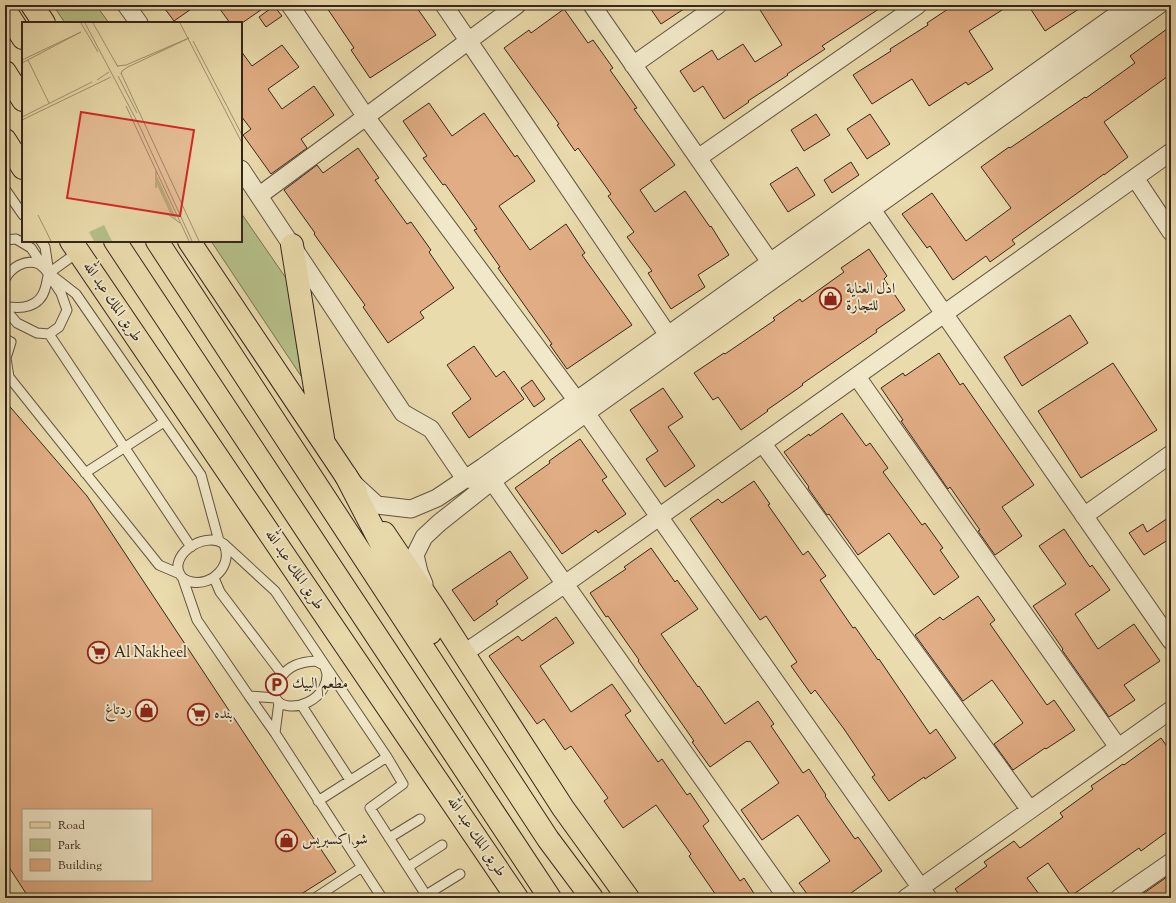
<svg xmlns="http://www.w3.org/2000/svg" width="1176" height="903" font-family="'Sorts Mill Goudy',Amiri,serif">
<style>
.green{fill:#b6c089;stroke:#767352}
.building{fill:#e1ad84;stroke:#35261c;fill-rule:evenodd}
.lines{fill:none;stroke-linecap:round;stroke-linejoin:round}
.lane-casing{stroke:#625340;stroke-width:11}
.street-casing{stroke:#625340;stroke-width:19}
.primary-casing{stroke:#35261c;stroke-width:24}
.highway-casing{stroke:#35261c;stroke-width:24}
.lane{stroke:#f1e8c9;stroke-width:9}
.street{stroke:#f1e8c9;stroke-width:17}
.primary{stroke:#eadbac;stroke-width:22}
.highway{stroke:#eadbac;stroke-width:22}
.labels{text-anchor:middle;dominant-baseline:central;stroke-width:4;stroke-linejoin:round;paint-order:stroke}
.poi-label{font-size:15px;fill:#35261c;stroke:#f1e8c9;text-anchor:start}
.street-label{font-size:15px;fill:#35261c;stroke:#f1e8c9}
.inset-road{fill:none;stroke:#a29372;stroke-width:1}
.view{fill:#d62828;fill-opacity:0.15;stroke:#d62828;stroke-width:2}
.inset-edge{fill:none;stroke:#35261c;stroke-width:2}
</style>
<rect width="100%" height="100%" fill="#eadbac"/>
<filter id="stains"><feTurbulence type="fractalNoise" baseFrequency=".005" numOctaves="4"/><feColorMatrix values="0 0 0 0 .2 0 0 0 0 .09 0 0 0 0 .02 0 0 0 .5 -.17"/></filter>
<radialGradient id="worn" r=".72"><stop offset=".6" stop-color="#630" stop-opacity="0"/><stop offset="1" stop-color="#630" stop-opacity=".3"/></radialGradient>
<path class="green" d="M53,5H96L109,23H65Z
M241,213L288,281L301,376L211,241H241Z"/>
<path class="building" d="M162,5H197L174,21Z
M217,5H268L242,23H230Z
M325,5H415L436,35L370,78L351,50L354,48Z
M648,5H690L661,24Z
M757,5H885L822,46L825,49L787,74L788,75L748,101L749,102L724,119L703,86L694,92L680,71L712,50L718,60L743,44L755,62L782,45Z
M954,5H1010L969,31L993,69L968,85L966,82L929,106L912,79L872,104L853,75L891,51L890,49L928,25L927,23Z
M1028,5H1085L1045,31Z
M274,6L282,16L266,27L259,17Z
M564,9L588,43L593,40L613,68L610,70L637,108L634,109L675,165L640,190L655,212L685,191L710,227L711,226L729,255L698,275L705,287L671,309L648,273L652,271L627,237L634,232L608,196L611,194L578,148L575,151L557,125L559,124L504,48L529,30L531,33Z
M1171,26V74L1104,122L1128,157L1104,175V174L1012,240L1015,244L990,262L986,256L953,280L930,246L927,248L902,214L932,193L966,241L1011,208L981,167L1009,147L1010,148L1085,97L1086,98L1135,63L1130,56Z
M282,45L299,67L268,89L282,109L314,86L334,115L301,139L307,148L271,174L243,135L251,129L241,116V51L252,66Z
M429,103L452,136L484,113L515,157L517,155L535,181L499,206L530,250L566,224L585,253L582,255L632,325L567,369L550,345L552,344L498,268L500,267L474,230L477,229L445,184L443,185L423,158L427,156L403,121Z
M816,114L830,135L804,151L791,130Z
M870,114L890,144L867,159L847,129Z
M358,148L379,178L375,180L407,224L411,222L431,250L429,252L454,288L420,312L424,318L388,343L363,307L365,305L314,234L315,233L284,190L317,165L323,173Z
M851,162L859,175L832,193L824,180Z
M797,167L815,195L788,212L770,184Z
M869,249L887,276L884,279L905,310L876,330L877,332L802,384L803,385L767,410L768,411L741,430L718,397L713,400L694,373L724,353L725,354L775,320L773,318L800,299L802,302L844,272L841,268Z
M1070,315L1088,343L1022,386L1004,357Z
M474,346L496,377L504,371L524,399L469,438L452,413L471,399L447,365Z
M939,353L960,385L963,383L986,416L1034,485L1002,507L1022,536L995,555L978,531L980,530L950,487L948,489L901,421L903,420L881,388L903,373L905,376Z
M1113,363L1157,430L1081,478L1038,411Z
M532,380L545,399L534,407L521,388Z
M663,388L683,417L668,427L695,466L665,487L646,459L658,451L630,410Z
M5,401L87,496L336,872L295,898H29L5,861ZM23,810H151V880H23Z
M842,413L866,446L870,443L888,468L883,472L922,525L925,523L943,548L940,550L959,577L934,595L889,533L858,555L829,514L827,515L808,488L809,487L784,452L809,434L810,436Z
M580,439L607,477L602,480L626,514L598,533L596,530L562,554L515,488L550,463L549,461Z
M754,481L770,504L768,505L803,555L808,551L826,576L820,580L853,628L855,627L878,660L879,659L930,734L936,729L956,758L925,779L924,777L889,801L872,777L875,775L844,729L815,690L811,694L791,666L797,662L766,616L760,620L690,519L718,499L722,503Z
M1171,516V538L1144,555L1129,533L1143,524L1147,532Z
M1064,529L1090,567L1092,565L1110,590L1075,614L1098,649L1134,624L1160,661L1124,685L1135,700L1109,717L1062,650L1063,649L1033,606L1066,584L1039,546Z
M651,548L675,582L677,580L698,609L661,634L698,687L699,686L725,724L758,701L774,724L771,726L803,773L809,769L826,795L825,796L855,839L858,837L882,871L844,898H810L799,883L830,861L798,815L762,840L741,810L779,783L750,741L748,742L747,741L710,767L692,742L694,741L638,661L639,660L608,616L606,617L590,593L626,569L624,567Z
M510,551L528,578L496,601L498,604L474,621L452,590Z
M978,596L995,620L990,624L1047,705L1054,700L1075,730L1046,749L1045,748L1013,770L994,744L1023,723L992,680L963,701L915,635L940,617L943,620Z
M556,617L574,643L540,666L571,712L612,684L631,711L625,715L658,762L662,759L687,795L690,793L709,821L703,826L740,881L744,878L757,898H718L689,856L691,854L656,805L623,828L604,801L608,798L571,746L565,750L544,719L537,724L489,656L518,636L522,641Z
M1161,738L1171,752V829L1141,851L1139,848L1071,896L1048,863L1027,878L1042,898H962L955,889L987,866L984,862L1014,841L1020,848L1063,817L1060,813L1093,789L1091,786L1123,764L1124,765Z
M1171,874V898H1137Z"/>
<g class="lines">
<defs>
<path id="lane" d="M5,189L23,215
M5,240L16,239L31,248L61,293L67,310L59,327L49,334L37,333L17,323L5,309
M41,241L45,247L49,273L76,294L201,475L219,541
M49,273L78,252
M5,279C11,268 25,258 39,264C42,266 46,270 49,273C47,278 47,283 45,289C40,307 21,310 5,306
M49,334L191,547
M5,339L11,342L6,358L9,377L159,565L180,574
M85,473L164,422
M224,544C233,565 213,586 192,582C187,581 184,580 181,576C167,557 203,530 224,544L275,591L387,757L318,801
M214,578L220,592L282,674
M183,579L197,620L249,696L276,698
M316,661L325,666C325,669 327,672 327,675C327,679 326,683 324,687C309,715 259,712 280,679C288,665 301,662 316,661Z
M249,696L275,733
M279,702L275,733L382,898
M302,706L350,780
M387,757L403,784L370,808L426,895L422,898
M389,838L420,819
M408,867L442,845
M5,894L7,898
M426,895L460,874
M315,898L362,867"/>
<path id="street" d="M126,5L139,23
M290,5L366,117L586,413L928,898
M444,5L668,335
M592,5L770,262
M633,65L718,5
M698,158L918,5
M241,169L403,413L431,429L465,479L492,481L787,898
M1135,178L1171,232
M260,195L517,5
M866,201L1171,641
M857,377L1118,747
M763,444L1030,810
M353,483L377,505L411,509L437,498L483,467L1130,5
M1084,516L1171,454
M424,584L419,572L415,555L424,537L439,523L492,481L586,413L1159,5
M463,654L565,584L1171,152
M906,898L1171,710
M1119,898L1171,862"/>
<path id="primary" d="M32,5L44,23
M5,140L23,168
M71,241L517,898
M189,241L356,491
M292,245L323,438
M384,533L433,606L563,808L628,898"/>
<path id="highway" d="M5,10L23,38
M5,72L23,100
M115,241L550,898
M157,241L548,839L592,898
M346,476L401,582L430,633"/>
</defs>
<use href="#lane" class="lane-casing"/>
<use href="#street" class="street-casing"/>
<use href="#primary" class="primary-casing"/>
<use href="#highway" class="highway-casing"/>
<use href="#lane" class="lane"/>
<use href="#street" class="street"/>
<use href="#primary" class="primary"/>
<use href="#highway" class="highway"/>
</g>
<defs>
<symbol id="shop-ring" viewBox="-11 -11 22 22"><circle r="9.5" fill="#f1e8c9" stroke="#8f2418" stroke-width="1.5"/><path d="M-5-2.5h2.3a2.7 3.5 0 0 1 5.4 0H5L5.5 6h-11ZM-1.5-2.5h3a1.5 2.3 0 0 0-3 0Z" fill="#8f2418"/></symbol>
<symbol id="supermarket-ring" viewBox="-11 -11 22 22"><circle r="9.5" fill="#f1e8c9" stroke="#8f2418" stroke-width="1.5"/><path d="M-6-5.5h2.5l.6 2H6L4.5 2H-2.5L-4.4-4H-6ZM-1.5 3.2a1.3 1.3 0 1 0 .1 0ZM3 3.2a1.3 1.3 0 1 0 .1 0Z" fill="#8f2418"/></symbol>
<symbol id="parking-ring" viewBox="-11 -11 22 22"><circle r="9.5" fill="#f1e8c9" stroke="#8f2418" stroke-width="1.5"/><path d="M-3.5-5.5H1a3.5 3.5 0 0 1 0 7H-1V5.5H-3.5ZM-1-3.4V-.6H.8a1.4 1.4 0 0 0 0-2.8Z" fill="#8f2418"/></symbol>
</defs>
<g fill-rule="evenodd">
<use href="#shop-ring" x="818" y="286" width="25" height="25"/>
<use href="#supermarket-ring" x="86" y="640" width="25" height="25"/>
<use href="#parking-ring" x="264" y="672" width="25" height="25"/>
<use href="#shop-ring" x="134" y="698" width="25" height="25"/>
<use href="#supermarket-ring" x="186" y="702" width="25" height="25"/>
<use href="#shop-ring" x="274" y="828" width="25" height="25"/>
</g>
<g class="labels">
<g class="poi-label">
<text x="846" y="289">ادل العناية<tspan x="846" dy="17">للتجارة</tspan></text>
<text x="114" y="653">Al Nakheel</text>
<text x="292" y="684">مطعم البيك</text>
<text x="132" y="710" text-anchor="end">ردتاغ</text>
<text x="214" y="714">بنده</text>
<text x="302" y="840">شو اكسبريس</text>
</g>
<g class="street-label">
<text transform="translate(112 302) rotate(56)">طريق الملك عبد الله</text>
<text transform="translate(294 570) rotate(56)">طريق الملك عبد الله</text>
<text transform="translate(476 837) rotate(56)">طريق الملك عبد الله</text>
</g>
</g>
<g transform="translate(22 22)">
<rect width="220" height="220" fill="#eadbac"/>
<path d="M135,154L155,198L149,193L135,163ZM82,203L90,219H72L67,210Z" fill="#b6c089"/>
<path class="inset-road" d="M59,1L76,30M63,1L118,105L170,219M71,1L96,45M158,1L220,121M171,19L220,113M0,38L59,10L0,41M6,38L27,81M95,44L104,43L167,16M99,51L177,219M99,52L100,49L106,45L167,16M96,54L115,91M75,58L87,50M104,84L167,219M0,95L70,60M0,98L89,55M134,149V166M16,193L29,219M147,193L158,201"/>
<path class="view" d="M59,90L172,108L158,194L45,176Z"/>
<rect width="220" height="220" class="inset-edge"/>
</g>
<rect width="1176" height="903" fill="none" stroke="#eadbac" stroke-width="20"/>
<rect x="6" y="6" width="1164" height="891" fill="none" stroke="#35261c" stroke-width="2"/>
<rect x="10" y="10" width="1156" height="883" fill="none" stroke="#35261c"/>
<rect x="22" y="809" width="130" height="72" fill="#f1e8c9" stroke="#a69a84"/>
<rect x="30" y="822" width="20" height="6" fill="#eadbac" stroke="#a69a84"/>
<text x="58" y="829" font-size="12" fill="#35261c">Road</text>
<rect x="30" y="839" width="20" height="12" fill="#b6c089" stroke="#a69a84"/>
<text x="58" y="849" font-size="12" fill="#35261c">Park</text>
<rect x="30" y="859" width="20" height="12" fill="#e1ad84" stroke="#a69a84"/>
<text x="58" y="869" font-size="12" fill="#35261c">Building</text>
<rect width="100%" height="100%" filter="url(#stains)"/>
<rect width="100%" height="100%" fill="url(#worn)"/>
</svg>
